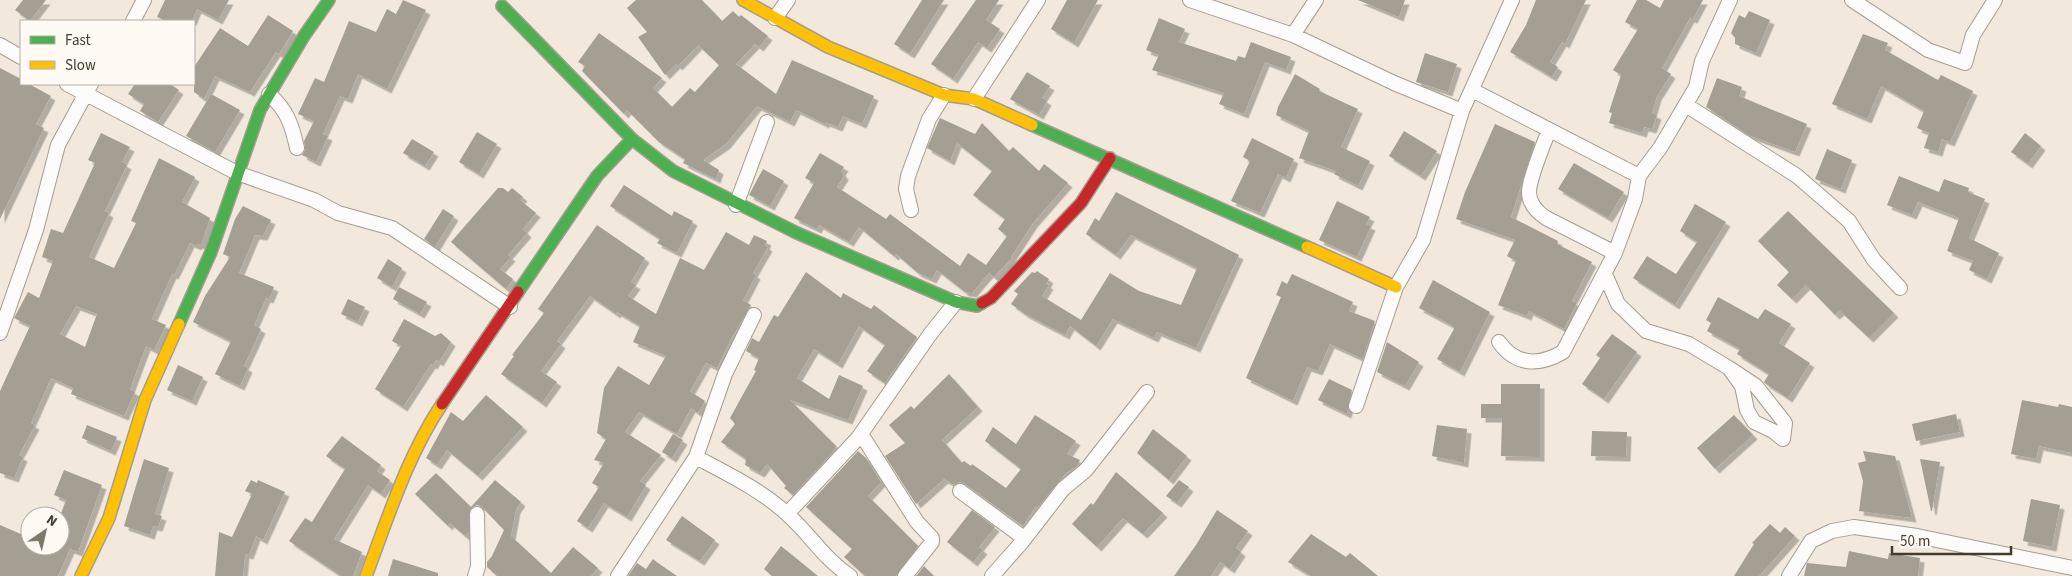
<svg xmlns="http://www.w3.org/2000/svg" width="2072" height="576" font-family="'Source Sans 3',sans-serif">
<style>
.building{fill:#a59e92;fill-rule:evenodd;filter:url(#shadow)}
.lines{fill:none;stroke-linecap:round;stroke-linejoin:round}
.street-casing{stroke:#a49d91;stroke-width:16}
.fast-casing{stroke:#a49d91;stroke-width:14}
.slow-casing{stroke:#a49d91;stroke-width:14}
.jam-casing{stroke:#a49d91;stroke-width:14}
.street{stroke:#fdfcfa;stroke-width:14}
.fast{stroke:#4caf50;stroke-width:11}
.slow{stroke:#ffc107;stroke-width:11}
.jam{stroke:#c62828;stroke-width:11}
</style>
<defs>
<filter id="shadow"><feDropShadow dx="4.5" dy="4.5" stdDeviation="0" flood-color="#0004"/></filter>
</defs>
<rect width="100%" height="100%" fill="#f2e9dc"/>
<path class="building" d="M23,0H46L30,21L15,10Z
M165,0H229L218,20L197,9L192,21H166L157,17Z
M403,0L426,10L387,89L358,74L348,99L340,96L323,134L328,136L316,162L302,155L305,150L304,141L314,121L298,114L315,78L324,82L349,21L376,32L387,9L396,14Z
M636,0H702L722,21L733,11L739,17L741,15L768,36L759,47L755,44L736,64L776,94L792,60L874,96L862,124L843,116L838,127L825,122V124L796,110L790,122L757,106L726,144L703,160L719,170L716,179L683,163L685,159L659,142L627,110L624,114L582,71L585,66L578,62L599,33L662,78L653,88L672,107L690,88L695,92L719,65L698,45L678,66L676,64L665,75L638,37L647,32L627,8Z
M922,0H944L910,54L894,44Z
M976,0H999L986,20L1000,29L987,48L978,42L953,79L931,64Z
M1067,0H1098L1074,43L1051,29Z
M1358,0H1405L1399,17Z
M1536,0H1586L1565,44L1562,42L1550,62L1558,67L1552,77L1510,52L1526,25Z
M1637,0H1646L1660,8L1664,0H1703L1693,19L1690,18L1662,68L1671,74L1657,96L1652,113L1657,115L1652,129L1644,127L1642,133L1609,123L1612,113L1609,112L1621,75L1613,70L1638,29L1625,22Z
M1749,11L1770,20L1756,53L1735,44V38L1731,33L1739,15L1745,18Z
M268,15L293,31L279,54L276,52L250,92L215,76L204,99L194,92V67L220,28L248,46Z
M1159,18L1185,29L1179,42L1236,61L1238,56L1245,58L1251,42L1291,57L1286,70L1265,62L1244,114L1219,104L1224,93L1152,70L1159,55L1146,50Z
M1863,34L1888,43L1885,50L1938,80L1941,75L1973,91L1950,142L1942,139L1938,152L1924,148L1929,133L1917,128L1924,111L1881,86L1867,119L1832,104Z
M1425,53L1457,64L1448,92L1416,82Z
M0,68L21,79V84H29L51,96L36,124L44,128L0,219Z
M1027,72L1050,86L1042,98L1047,101L1039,115L1010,99Z
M1295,74L1320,89L1319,91L1358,109L1341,147L1370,161L1358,186L1334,174L1336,171L1299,158L1309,131L1276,115L1278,107Z
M1717,78L1742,87L1739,96L1807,124L1795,152L1748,135L1706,107Z
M135,84H170L179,90L158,122L140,111L144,104L128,94Z
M211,94L240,110L215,152L186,136Z
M940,118L975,134L982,123L1009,151L1013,147L1039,171L1044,164L1068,183L1033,223L1011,257L1012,258L994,277L989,273L972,293L965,292L937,270L932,279L918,273L896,254L894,256L859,227L849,242L819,225L817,229L794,218L814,183L805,178L820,153L844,167L841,171L844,176L837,187L886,219L890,214L960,266L968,253L986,265L1007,236L998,229L1005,219L973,195L992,171L957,143L950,161L927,148Z
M1495,124L1535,142L1511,217L1558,241L1557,244L1592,262L1572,301L1577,303L1564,329L1529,311L1527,316L1498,305L1516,261L1507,256L1515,240L1456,219L1465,192Z
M1404,131L1437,151L1421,176L1389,156Z
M477,132L497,144L479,174L459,162Z
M101,133L130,147L122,162L127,165L105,211L109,213L89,257L114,268L136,223L131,221L159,158L195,177L182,202L210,218L201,245L198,244L197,246L190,243L174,275L172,274L152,319L166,325L154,350L146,346L130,389L135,392L124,416L71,394L73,388L51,378L31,423L35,425L19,455L23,457L14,478L0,473V391L30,326L14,318L28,292L39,298L53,261L42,257L51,229L63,233L95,163L88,160ZM76,306L97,314L85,347L60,334Z
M2025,133L2041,146L2028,164L2011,152Z
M1252,138L1294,159L1286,178L1278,174L1260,213L1231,201L1250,161L1243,157Z
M412,139L434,152L425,166L403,153Z
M1827,149L1852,160L1841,189L1815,179Z
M1574,163L1624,192L1608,218L1558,189Z
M763,169L784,181L770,206L749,195Z
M1899,176L1939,192L1944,179L1969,188L1968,192L1985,199L1969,238L1999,253L1987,279L1969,270L1973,261L1947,251L1959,218L1918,202L1912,215L1887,205Z
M624,185L672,216L674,211L693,221L677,253L657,243L660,239L610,206Z
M498,188H503L508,192L512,188L523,197L520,200L536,213L523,229L527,233L508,255L511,257L500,269L513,279L506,289L451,242Z
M1116,192L1239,255L1196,348L1157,332L1154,338L1113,319L1096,346L1070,326L1065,335L1025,314L1011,304L1018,294L1014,291L1032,272L1035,273L1037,271L1049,279L1046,284L1049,285L1042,296L1081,320L1110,273L1139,291L1181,305L1197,268L1131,235L1116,255L1086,234L1095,218L1099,221Z
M1337,201L1370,217L1366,224L1371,226L1357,257L1319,240Z
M1695,204L1726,222L1675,305L1633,278L1647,256L1676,274L1697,242L1680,231Z
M243,206L271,220L263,236L255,235L239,273L274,287L269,299L266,298L254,325L261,329L244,366L248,368L240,386L215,374L231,341L193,322L205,296L230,257L223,254L235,219Z
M443,209L454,216L435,247L424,239Z
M1788,211L1894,313L1869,338L1840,311L1835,315L1806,285L1792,299L1777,285L1789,272L1758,241Z
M597,225L645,258L631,282L636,285L628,296L656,314L680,258L704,270L726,232L749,245L754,235L767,241L765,245L768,247L753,273L756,275L743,300L751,305L730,341L717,368L706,363L690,391L705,401L698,413L691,408L677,434L639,412L625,432L661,455L640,481L646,485L627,517L604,503L588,528L577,521L599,487L592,483L604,463L594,460L606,439L597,433L604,388L618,366L649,385L666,356L633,342L640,326L617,312L616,314L590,296L557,341L561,344L541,371L557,382L542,403L501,374L514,356L512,355L544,313L538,309Z
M388,259L402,268L392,287L377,278Z
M806,272L841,298L843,293L871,309L874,305L917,337L885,383L867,371L885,345L859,326L838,364L814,349L797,378L829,399L839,375L863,386L848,420L790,400L836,446L833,452L793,495L784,488L786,486L767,464L760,473L745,465L746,459L721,442L735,424L730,418L756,371L754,370L759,358L746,351L752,338L759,342L774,315L778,317Z
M1292,274L1353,302L1349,311L1375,321L1363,359L1330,344L1318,371L1307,367L1293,401L1246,378L1281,297L1276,295L1282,281L1287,284Z
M1433,280L1490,312L1460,372L1437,359L1454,329L1453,326L1419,308Z
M399,287L427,302L420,314L393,299Z
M1718,297L1758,319L1765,309L1791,324L1779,343L1810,363L1788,398L1766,384L1764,382L1769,374L1737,354L1740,349L1707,331L1711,323L1706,320Z
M348,299L365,307L358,322L341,314Z
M404,319L435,336L441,333L451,342L439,362L436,360L433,365L431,364L403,407L375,389L401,346L392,341Z
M1612,334L1637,352L1604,399L1582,384L1600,358L1596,355Z
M1387,342L1419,362L1405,386L1377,372Z
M178,365L203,377L192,401L167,390Z
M949,374L978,407L942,440L962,463L964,461L971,466L972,464L1006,488L1021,469L985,441L993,427L1016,444L1035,415L1076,441L1067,454L1080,460L1076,467L1066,473L1038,507L1036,506L1023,526L965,484L960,482L954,485L944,479L916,504L885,456L905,443L889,425L911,406L914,409Z
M1329,379L1352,390L1347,414L1318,400Z
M1501,384H1540V457L1501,456L1502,418H1481V404H1501Z
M486,395L523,427L478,476L447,450L437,465L426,458L451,412L463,421Z
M2022,400L2058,407L2059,404L2072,407V453L2039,446L2036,459L2011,454Z
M1956,414L1960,432L1916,441L1912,424Z
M1734,415L1753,435L1715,469L1697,448Z
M87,425L117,437L111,451L82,438Z
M1437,425L1467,429L1464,463L1432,456Z
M1153,429L1187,456L1169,480L1137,453Z
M1592,431L1627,432L1626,457L1591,456Z
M673,434L683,440L672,458L662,452Z
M342,436L381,465L377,471L390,480L381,494L368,485L334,539L362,552L353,576H341L289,541L305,518L312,522L345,469L326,456Z
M858,451L866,458L881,482L868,496L918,546L896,576H865L844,557L852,549L806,507Z
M1863,451L1895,456L1912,518L1859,511L1863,481L1858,463L1866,461Z
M144,459L169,468L155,514L162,516L158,527L153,526L150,535L124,526Z
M1920,459L1940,462L1932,511H1931Z
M64,470L102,485L78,552L70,549L58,576H0V525L30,538V546H60V516L66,500L54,495Z
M1116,472L1163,513L1143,534L1123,518L1097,547L1072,524L1091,503L1093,505Z
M436,473L471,507L495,480L521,502L516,509L511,536L551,573L573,547L598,568L591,576H497L487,567V562L492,556L504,530L482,507L477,505L469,510V532L465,536L450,523L448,526L415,494Z
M251,480L257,483L258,480L285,492L263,540L256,536L249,555L245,554L243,576H215L219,532L232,537L252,494L245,491Z
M1179,480L1189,487L1177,503L1166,496Z
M2031,499L2060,505L2052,547L2023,541Z
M972,510L995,527L979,547L983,550L973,562L947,542Z
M1217,510L1248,531L1236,548L1241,552L1230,569L1220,562L1211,576H1174L1196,545Z
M682,516L715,540L700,561L666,540Z
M1770,524L1780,533L1785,527L1795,536L1759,576H1734L1754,544L1752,543Z
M1311,534L1346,557L1350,553L1378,576H1311L1288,562Z
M781,546L818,576H772L764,569Z
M1849,551L1888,559L1889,553L1920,558L1918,576H1804L1807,563L1846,567Z
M393,559L438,573V576H388Z
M653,559L658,563L677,576H628L637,563L646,569Z
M924,566L934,576H916Z"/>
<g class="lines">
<defs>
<path id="street" d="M1190,0L1293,35L1394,83L1462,111L1512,0
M1852,0L1928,50L1965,63L1973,35L1995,0
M775,18L788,0
M133,21L144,0
M1293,35L1316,0
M0,45L21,57
M67,84L237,173L314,200L338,213L392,228L510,307
M1472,90L1639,176
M269,94C287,110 292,125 297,148
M974,99L1038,0
M1686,105L1797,176L1849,221L1874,260L1900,288
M1549,130C1544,143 1529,179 1529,192C1529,203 1537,212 1546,218L1615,253
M736,205L767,122
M911,210L906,189L908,176L929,119L944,95
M1605,274L1618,304L1646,331L1689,344L1729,368L1742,386L1747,410L1754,422L1773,431L1783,439L1785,423L1756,386L1729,368
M0,333L36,230L58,145L91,84
M1499,342C1516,366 1539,366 1563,352L1615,253L1635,199L1639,176L1660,148L1696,87L1702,61L1730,0
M1356,406L1396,287L1423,240L1462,111
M861,434L917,522L932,538V542L905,576
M696,457C726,473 763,491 787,514C811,535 822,557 850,576
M960,491L1024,538
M787,514L858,438L931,333L956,302
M475,576L478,567L477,514
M618,576L696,457L725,374L754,315
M992,576L1022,542L1063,489L1086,470L1147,392
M1789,576L1811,541L1832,531L1854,527L1917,536L2072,568"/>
<path id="fast" d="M502,6L632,139L673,171L797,233L956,302L977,306L982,303
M1032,125L1307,247
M518,292L597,176L632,139
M179,324L211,252L260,110L304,36L329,0"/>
<path id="slow" d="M743,0L828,47L944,95L974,99L1032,125
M1307,247L1396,287
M81,576L109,518L145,400L179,324
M366,576C388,518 407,456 442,404"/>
<path id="jam" d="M982,303L991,298L1081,203L1110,158
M442,404L518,292"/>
</defs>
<use href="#street" class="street-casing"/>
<use href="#fast" class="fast-casing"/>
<use href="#slow" class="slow-casing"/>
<use href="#jam" class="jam-casing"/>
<use href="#street" class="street"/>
<use href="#fast" class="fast"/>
<use href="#slow" class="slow"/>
<use href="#jam" class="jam"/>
</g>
<rect x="20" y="20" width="175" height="65" fill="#fffaf4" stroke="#b4aea5"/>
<rect x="30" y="36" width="25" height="8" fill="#4caf50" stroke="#b4aea5"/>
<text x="65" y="45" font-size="15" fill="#433b2e">Fast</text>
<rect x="30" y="61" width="25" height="8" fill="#ffc107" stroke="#b4aea5"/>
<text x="65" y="70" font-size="15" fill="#433b2e">Slow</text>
<g transform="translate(45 531) rotate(34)"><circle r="24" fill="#fffaf4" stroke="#b4aea5"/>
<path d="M0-4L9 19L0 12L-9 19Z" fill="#80786b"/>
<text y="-8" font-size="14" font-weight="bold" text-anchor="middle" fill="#433b2e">N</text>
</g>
<path d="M1892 546v8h119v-8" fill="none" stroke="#433b2e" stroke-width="2.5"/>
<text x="1900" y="546" font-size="15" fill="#433b2e" stroke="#fffaf4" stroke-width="4" paint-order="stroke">50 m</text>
</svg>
